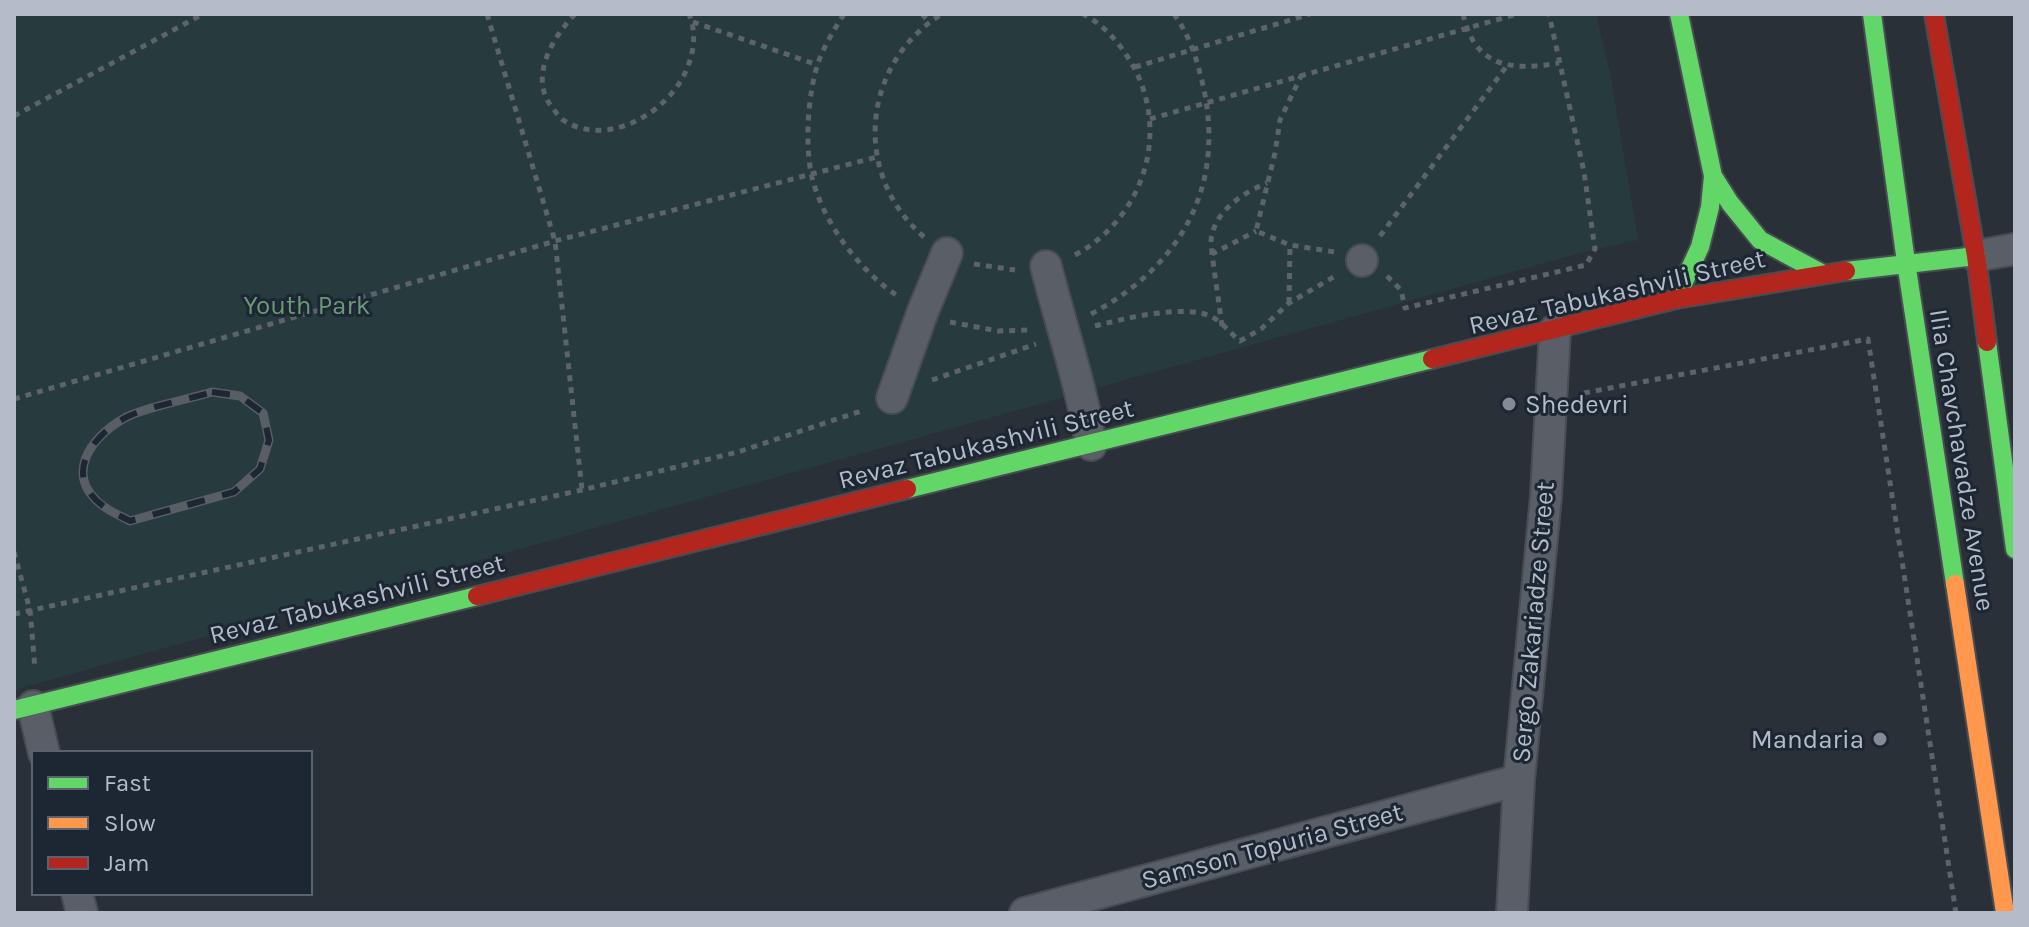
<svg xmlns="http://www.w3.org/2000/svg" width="2029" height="927" font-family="Karla,sans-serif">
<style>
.green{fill:#273a3e}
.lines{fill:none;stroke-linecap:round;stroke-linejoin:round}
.street-casing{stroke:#484c53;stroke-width:34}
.fast-casing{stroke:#484c53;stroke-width:22}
.slow-casing{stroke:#484c53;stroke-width:22}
.jam-casing{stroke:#484c53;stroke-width:22}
.path{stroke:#5d636a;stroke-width:5;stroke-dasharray:6 6;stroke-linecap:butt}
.street{stroke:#5a5e66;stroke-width:30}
.fast{stroke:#63d668;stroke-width:18}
.slow{stroke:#ff974d;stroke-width:18}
.jam{stroke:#b3261e;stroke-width:18}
.rail-casing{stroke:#595d64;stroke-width:9}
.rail{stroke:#1d2633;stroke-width:6;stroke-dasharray:18;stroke-linecap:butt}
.poi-dot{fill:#848b96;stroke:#1d2633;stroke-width:3}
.labels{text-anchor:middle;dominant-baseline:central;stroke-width:6;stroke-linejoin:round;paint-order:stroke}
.street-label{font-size:26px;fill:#b4bcc9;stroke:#1d2633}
.park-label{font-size:26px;fill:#6b9a76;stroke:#1d2633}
.poi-label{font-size:26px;fill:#b4bcc9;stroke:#1d2633;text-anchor:start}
</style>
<rect width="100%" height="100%" fill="#2a3038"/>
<path class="green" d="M22,14H1596L1610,73L1638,240L1595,249L14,690V17Z"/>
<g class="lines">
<defs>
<path id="street" d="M1976,256L2015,249
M1362,260V261
M1046,266C1061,326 1081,384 1091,445
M892,398L923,311L947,253
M33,706L44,753
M77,893L82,913
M1025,913L1519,780
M1512,913L1519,780L1546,496L1555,330"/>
<path id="fast" d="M1872,14L1906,262L1955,584
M1713,176L1730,203L1760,240L1823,274
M1846,271L1976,256
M1676,299L1700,247L1710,207L1713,176L1679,14
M1987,342L2015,549
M907,489L1432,359
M14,710L477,596"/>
<path id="slow" d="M1955,584L2005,913"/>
<path id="jam" d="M1934,14L1976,256L1987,342
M1432,359L1676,299L1846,271
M477,596L907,489"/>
</defs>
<use href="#street" class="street-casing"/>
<use href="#fast" class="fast-casing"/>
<use href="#slow" class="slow-casing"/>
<use href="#jam" class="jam-casing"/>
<path class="path" d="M487,14L555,241L582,490
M575,14C553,37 529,76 551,106C555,110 558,117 563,120C606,148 666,114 685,73C694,54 697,34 689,14
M844,14C834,30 824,46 818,63C808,94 805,141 811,173C821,220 859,271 898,296
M922,14L929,22
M1463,14C1475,68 1512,71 1559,63
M693,22L818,65
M1135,67L1310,14
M1302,74L1280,120L1275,153L1256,231L1290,245L1335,252
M14,116L203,14
M1150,119L1517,14
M1380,236L1506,67
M924,237C851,174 862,63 942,14
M1212,254C1212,248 1210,240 1212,235C1217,209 1245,192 1267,183
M1075,255C1147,216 1173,125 1127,56C1116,39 1101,23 1083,14
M974,264L1015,270
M1387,276L1401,290L1405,308L1586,265L1595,249L1584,172L1549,14
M1289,303L1290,245
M1091,314C1183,265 1227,184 1202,81C1196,56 1189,35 1174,14
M950,322L998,331L1031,330
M1095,326C1122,319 1187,303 1212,317C1222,322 1231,334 1240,341L1261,329L1289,303L1337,275
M1222,326L1212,254L1256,231
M932,380L1036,344
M1584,393L1868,339L1956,913
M14,399L555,241L877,157
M14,552L30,610L35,669
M14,614L582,490L738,452L864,410"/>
<use href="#street" class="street"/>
<use href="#fast" class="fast"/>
<use href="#slow" class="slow"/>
<use href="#jam" class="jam"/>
<defs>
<path id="rail" d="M212,392L240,396L263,413L269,440L260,469L234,492L130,521C121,516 111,512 103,506C63,476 90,438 123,419C141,408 190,399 212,392Z"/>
</defs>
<use href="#rail" class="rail-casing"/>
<use href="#rail" class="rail"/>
</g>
<g class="poi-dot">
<circle cx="1509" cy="404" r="8"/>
<circle cx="1880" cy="739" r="8"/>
</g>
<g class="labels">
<g class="street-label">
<text transform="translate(1617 292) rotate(-13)">Revaz Tabukashvili Street</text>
<text transform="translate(986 444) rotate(-14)">Revaz Tabukashvili Street</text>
<text transform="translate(1962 460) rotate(81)">Ilia Chavchavadze Avenue</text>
<text transform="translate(357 599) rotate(-14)">Revaz Tabukashvili Street</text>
<text transform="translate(1533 622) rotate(-85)">Sergo Zakariadze Street</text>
<text transform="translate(1272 846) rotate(-15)">Samson Topuria Street</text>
</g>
<g class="park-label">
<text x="307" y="305">Youth Park</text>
</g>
<g class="poi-label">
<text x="1525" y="404">Shedevri</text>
<text x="1864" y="739" text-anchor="end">Mandaria</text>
</g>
</g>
<rect width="2029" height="927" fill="none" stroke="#b4bcc9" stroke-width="32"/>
<rect x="32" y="751" width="280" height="144" fill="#1d2633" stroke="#59626f" stroke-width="2"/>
<rect x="48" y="777" width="40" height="12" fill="#63d668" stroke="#59626f" stroke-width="2"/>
<text x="104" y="791" font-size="24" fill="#b4bcc9">Fast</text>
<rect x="48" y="817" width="40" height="12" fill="#ff974d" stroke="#59626f" stroke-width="2"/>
<text x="104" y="831" font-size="24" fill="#b4bcc9">Slow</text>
<rect x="48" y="857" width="40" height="12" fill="#b3261e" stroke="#59626f" stroke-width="2"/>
<text x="104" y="871" font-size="24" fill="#b4bcc9">Jam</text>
</svg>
